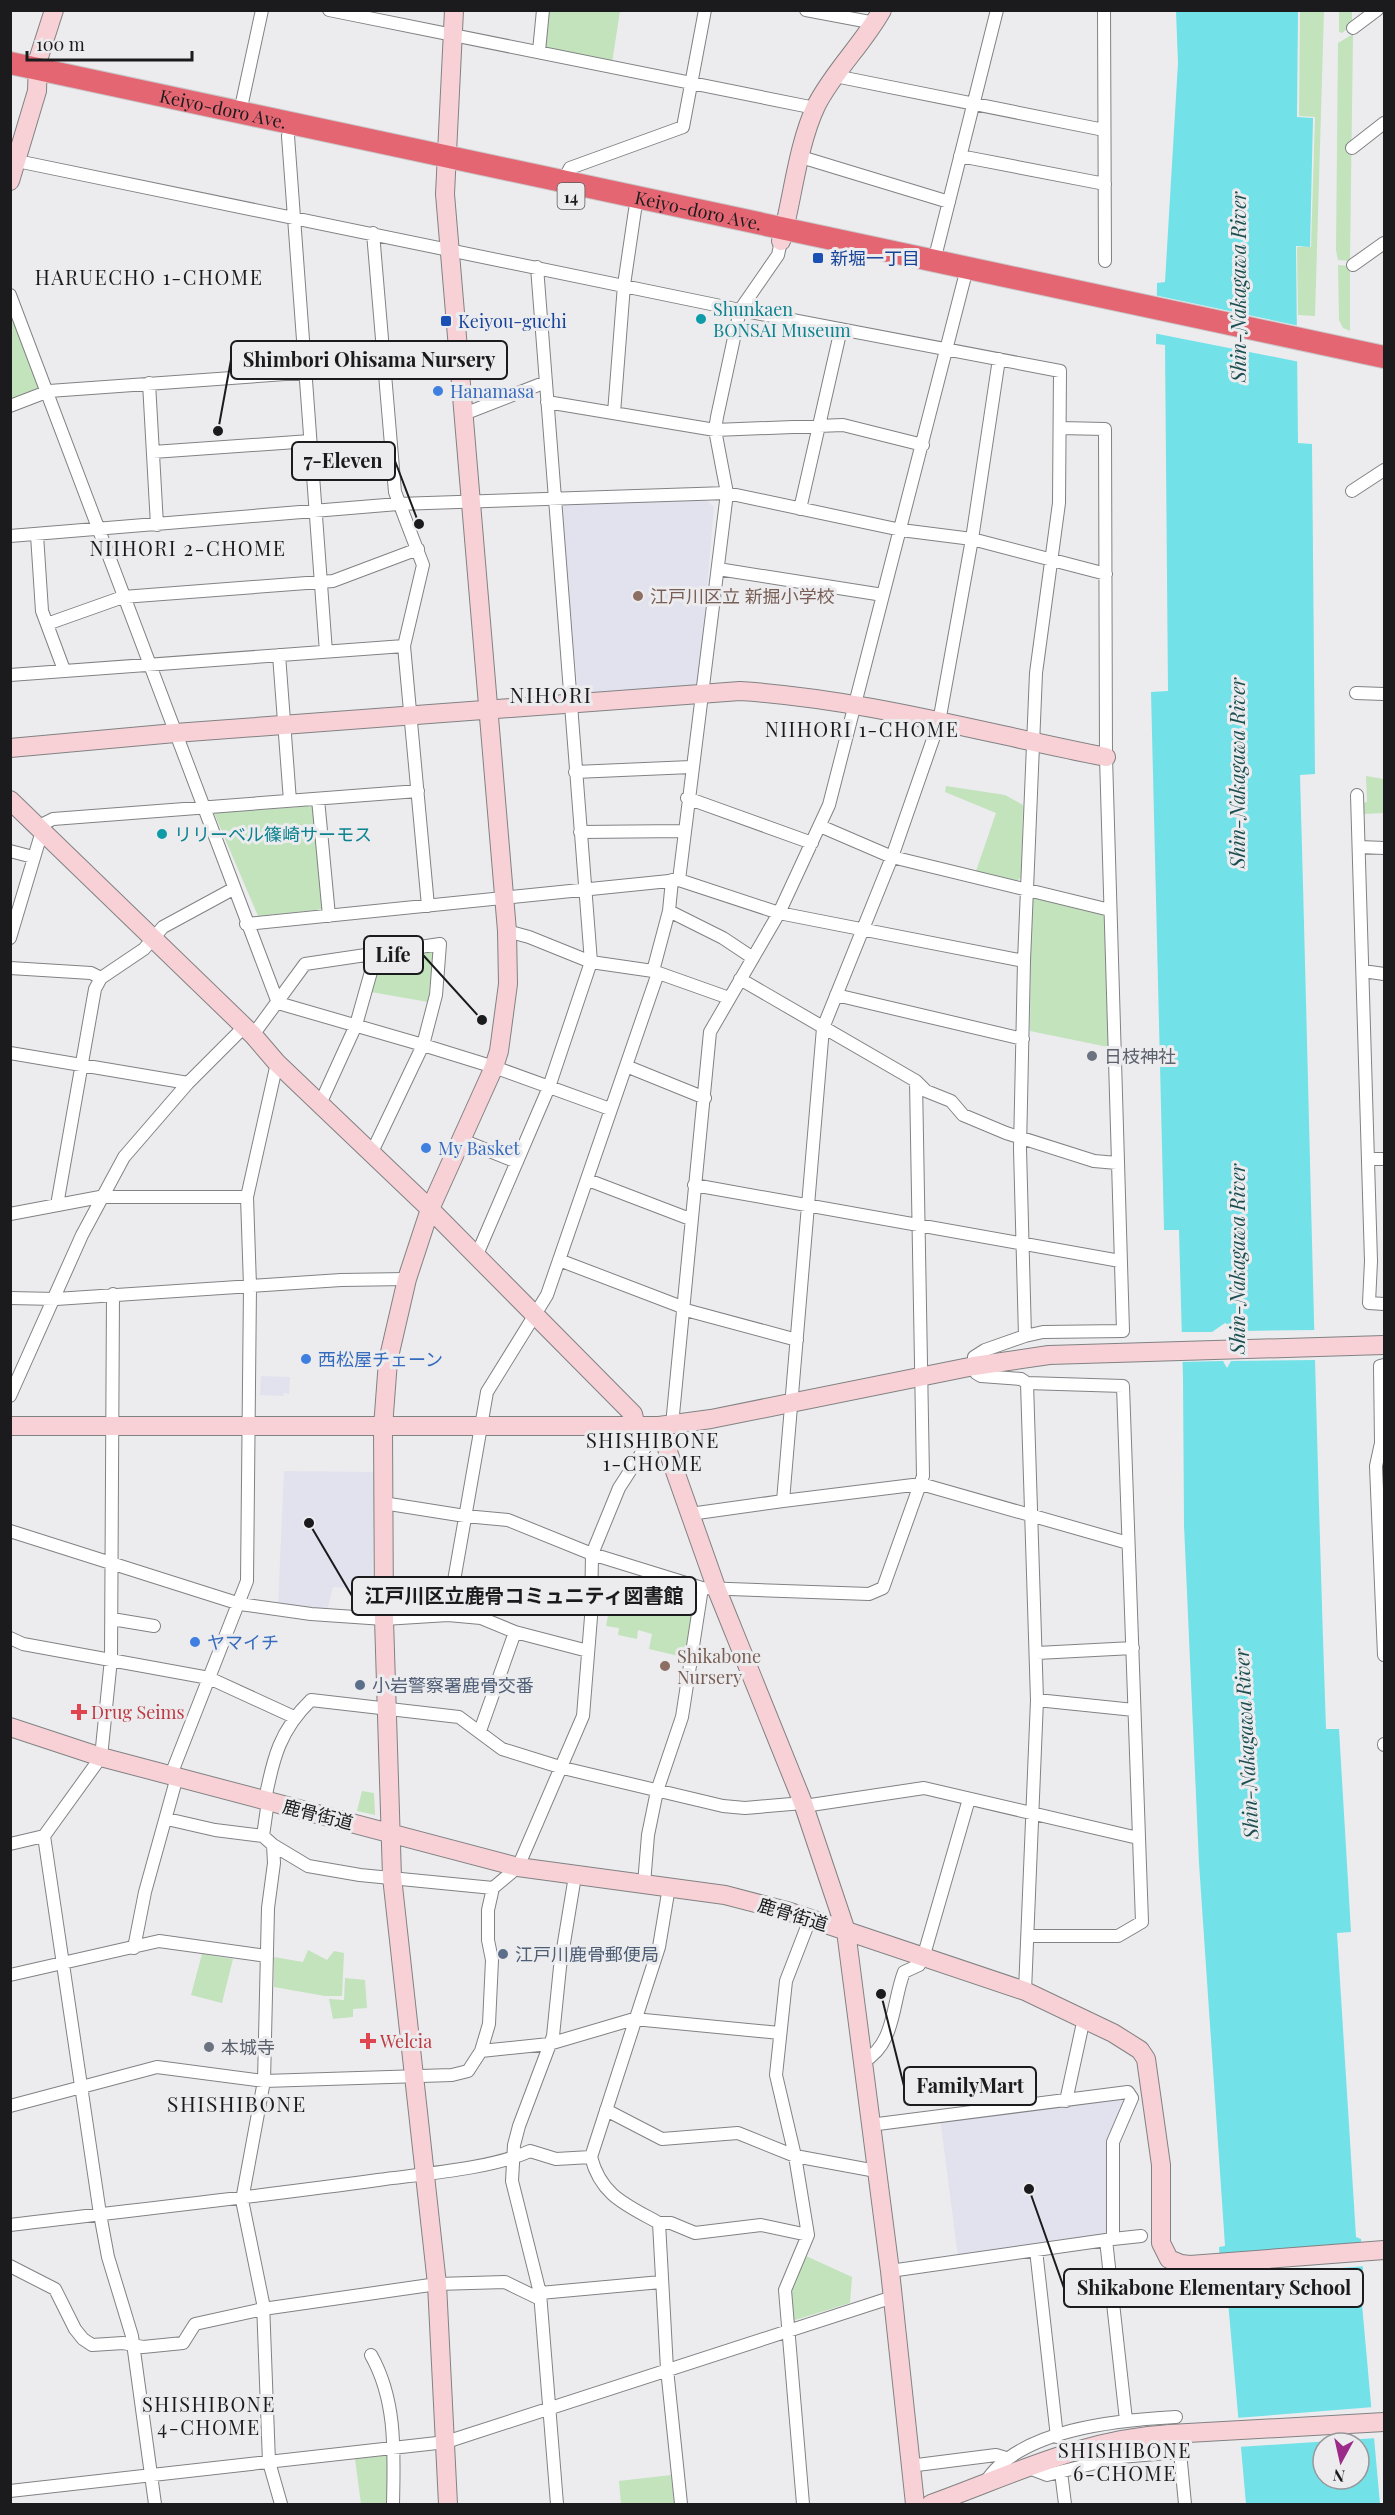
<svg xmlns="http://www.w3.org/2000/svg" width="1395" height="2515" font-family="'Playfair Display','Noto Sans JP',serif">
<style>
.built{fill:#e1e2ed}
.green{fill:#c2e3bc}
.water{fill:#72e1e8;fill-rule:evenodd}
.pier{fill:#ececef}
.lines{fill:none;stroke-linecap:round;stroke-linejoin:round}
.street-casing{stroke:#818284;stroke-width:14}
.secondary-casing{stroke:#818284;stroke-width:20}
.highway-casing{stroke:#c8c8c9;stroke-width:24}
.street{stroke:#fff;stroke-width:12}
.secondary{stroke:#f7d1d5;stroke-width:18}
.highway{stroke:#e36672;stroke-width:22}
.secondary-bridge-casing{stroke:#818284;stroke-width:20;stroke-linecap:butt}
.secondary-bridge{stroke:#f7d1d5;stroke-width:18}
.transit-dot{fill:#1a4fb4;stroke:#ececef;stroke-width:2}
.culture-dot{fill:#0f9aa8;stroke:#ececef;stroke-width:2}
.shop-dot{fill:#3f7fe0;stroke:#ececef;stroke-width:2}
.education-dot{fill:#8d6e63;stroke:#ececef;stroke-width:2}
.worship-dot{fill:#6b7280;stroke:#ececef;stroke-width:2}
.service-dot{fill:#5c6f8a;stroke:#ececef;stroke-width:2}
.health-dot{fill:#e0444e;stroke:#ececef;stroke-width:2}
.labels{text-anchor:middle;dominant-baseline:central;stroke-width:6;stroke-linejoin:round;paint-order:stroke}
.shield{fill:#ececef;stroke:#5a5a5c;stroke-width:1.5}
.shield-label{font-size:16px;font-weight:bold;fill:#1b1b1d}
.street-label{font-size:18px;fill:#1b1b1d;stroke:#ececef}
.transit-label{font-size:18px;fill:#164399;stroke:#ececef;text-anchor:start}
.culture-label{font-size:18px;fill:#0d838f;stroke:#ececef;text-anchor:start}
.shop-label{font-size:18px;fill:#366cbe;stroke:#ececef;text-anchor:start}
.education-label{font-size:18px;fill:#785e54;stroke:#ececef;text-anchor:start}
.worship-label{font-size:18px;fill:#5b616d;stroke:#ececef;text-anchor:start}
.service-label{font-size:18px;fill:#4e5e75;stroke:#ececef;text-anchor:start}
.health-label{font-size:18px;fill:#be3a42;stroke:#ececef;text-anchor:start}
.neighbourhood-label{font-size:20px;letter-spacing:1.5px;fill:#1b1b1d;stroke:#ececef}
.water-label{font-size:20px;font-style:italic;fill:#1c4e51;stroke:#ececef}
.quarter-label{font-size:21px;letter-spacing:1.5px;fill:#1b1b1d;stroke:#ececef}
.leader{fill:none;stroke:#1b1b1d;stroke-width:2}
.callout-dot{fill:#1b1b1d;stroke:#ececef;stroke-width:2}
.callout{fill:#ececef;stroke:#1b1b1d;stroke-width:2}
.callout-label{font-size:20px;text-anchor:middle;font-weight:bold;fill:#1b1b1d}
</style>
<rect width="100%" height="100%" fill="#ececef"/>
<path class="built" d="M706,500L714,507L699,681L689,688L583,694L578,690L560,511L564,504Z
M261,1376L290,1377L289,1394L284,1393L283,1396L260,1395Z
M284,1471L375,1472L372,1590L333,1587L327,1611L278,1605Z
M1125,2097L1126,2100L1109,2144V2234L958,2257L940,2118Z"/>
<path class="green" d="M546,11H620L612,63L542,49Z
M1300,11H1324L1315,316L1298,315L1297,247H1311L1315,117L1299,116Z
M1339,11H1352V25L1342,33L1339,32Z
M1353,34L1350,261L1338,260L1336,250L1338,43Z
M1338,265L1350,266V331L1343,328L1339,320Z
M10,308L40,389L10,401Z
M1366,776L1384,779V813L1363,814V803L1367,802Z
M946,786L1005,795L1023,805L1021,877L1017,881L976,871L996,813L945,792Z
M313,806L325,909L258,916L214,813Z
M1037,896L1099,912L1106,918L1108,1047L1030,1031L1031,902Z
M434,949L428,1002L371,992L380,960Z
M656,1580L695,1591L697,1595L687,1658L649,1649L652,1634L638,1630L637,1639L618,1635L619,1628L606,1626L611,1600L649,1609Z
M362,1791L374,1793L375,1815L357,1811Z
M308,1950L327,1960L334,1951L344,1953L342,1996H325L274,1987V1957L303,1962Z
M202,1954L233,1959L222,2003L191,1995Z
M345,1978L365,1980L367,2008L353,2009V2017L333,2019L329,1999L344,2000Z
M806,2256L852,2277L850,2303L795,2320L791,2317L789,2291Z
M391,2455V2504H361L355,2459Z
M671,2475L674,2504H621L619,2481Z"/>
<path class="water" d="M1176,11H1298L1297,117L1313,118L1310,247L1296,246L1298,443L1312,444L1315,774L1300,775C1309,1093 1315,1411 1326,1729H1339L1351,1932L1337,1933L1356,2237L1361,2239L1363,2270L1359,2271L1380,2504H1246L1226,2279L1221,2278L1219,2247L1225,2246L1199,1863L1184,1525L1183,1378L1179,1230H1164L1151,692L1168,691L1165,345L1156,344L1157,283L1165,282L1178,63ZM1323,2443H1359V2479H1323Z"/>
<path class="pier" d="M1154,295L1300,326V362L1153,333Z
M1225,1323L1241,1331L1316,1330L1317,1360L1231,1361L1227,1368L1223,1361L1180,1362L1179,1332H1212Z
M1364,2246L1366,2266L1218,2278L1217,2258Z
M1374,2407L1377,2438L1238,2447L1236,2418Z"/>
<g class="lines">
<defs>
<path id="street" d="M329,10L815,108
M806,10L875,23
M1104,10L1105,261
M1353,28L1377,10
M539,51L543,10
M835,76L1104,130
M240,112L262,10
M288,136L326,652
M1352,148L1384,123
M960,156L1105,184
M801,157L949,202
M17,161L740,310L1060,371L1059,503L1036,673L1024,961L1020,1149L1025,1336L985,1350L974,1357L976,1373L981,1376L1021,1379L1027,1383L1037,1700L1025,1991
M563,181L570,168L683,127L705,10
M373,233L395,492L423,565L404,646L428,906
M934,261L997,10
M1353,265L1384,243
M10,295L278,1003
M149,383L157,525
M547,402L715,430L843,425L923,445
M10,406L49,391L384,367
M614,413L624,285L635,210
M464,414L546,382
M153,452L310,441
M1352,491L1384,470
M800,509L841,329
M37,535L42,611L64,670
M10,536L398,504L727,493L901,530L972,539L1106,574
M718,569L883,595
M47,624L123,597L333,581L418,549
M279,655L290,801
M10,675L404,646
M1356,693L1384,694
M575,772L691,767
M1357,795L1371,1261L1369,1303L1384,1304
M687,798L812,843
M318,799L329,916
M820,826L892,857L1110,910
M37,827L53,819L418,791
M580,832L683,831
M1360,847L1384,848
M10,851L33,857
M679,880L727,493L715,430L717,417L740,310L778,255L781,241
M669,911L723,938L753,958
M246,924L679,880L779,913L1024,961
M507,931L529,937L591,962L653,971L729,998
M10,938L42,831
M10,968L91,973L101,978
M653,971L669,911L672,880
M1363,971L1384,974
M740,979L916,1081L926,1091L951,1101L963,1115L1006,1133L1094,1161L1117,1163
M836,995L1023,1039
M278,1003L423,1045L372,1152
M253,1035L305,964L440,944L436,995L423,1045L494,1067L610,1109
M10,1053L188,1083
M626,1066L705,1098
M320,1104L356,1025L376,954
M462,1140L517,1162
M1368,1159H1384
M588,1180L690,1219
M694,1185L1120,1261
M57,1205L95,989L101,978L144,949L163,927L233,889
M10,1214L100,1197H247
M476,1257L549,1087L591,962L537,267
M559,1260L682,1307
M113,1294L111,1659L101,1757L44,1836L100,2214L108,2257L132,2336L155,2504
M10,1298L56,1299L341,1280L407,1279
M682,1309L797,1340
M1025,1336L1043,1332L1123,1331L1106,757L1105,429L1060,428
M1384,1365L1380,1366L1381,1443L1376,1466L1384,1655
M1027,1383L1123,1386L1142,1922L1118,1936H1028
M10,1396L82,1235L124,1157L188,1083L244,1027
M672,1425L710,1032L779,913L829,805L964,280
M783,1501L921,1484L1128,1543
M383,1503L465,1516L508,1520L592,1554L702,1588L869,1594L883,1588L923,1476L916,1081
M690,1514L783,1501L823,1028L892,857L939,722L972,539L999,359
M10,1531L240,1604L311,1614L384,1619L448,1615L481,1618L515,1632L588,1651
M448,1615L487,1392L547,1295L658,973
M112,1619L154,1626
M10,1638L23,1644L209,1678L294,1717
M1037,1653L1133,1648
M1037,1700L1134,1710
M480,1731L515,1632
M1384,1744V1745
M265,1800C273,1758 280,1730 311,1700L459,1717L502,1749L563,1768L723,1806L745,1808L803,1803
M268,1801L263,1836L273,1845L274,1863L268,1908L264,2081L242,2200L263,2303L269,2462L281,2504
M804,1806L924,1788L1138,1838
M167,1819L215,1830L263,1836
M10,1844L44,1836
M273,1845L308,1866L360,1875L493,1888
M644,1884L648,1835L657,1791L682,1717L702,1588
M669,1887L659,1947L591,2157C601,2196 627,2205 659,2223L667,2369L681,2504
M134,1948L145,1892L175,1784L174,1767L247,1581L250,1286L247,1197L277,1063
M10,1975L159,1941L267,1956
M481,2051L489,2024L492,1960L488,1940V1910L493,1888L518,1867L583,1716L591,1617L592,1554L619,1488L659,1426
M863,2062C896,2044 892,2002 904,1972L919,1965L923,1958L969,1799
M1066,2101L1084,2018
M10,2106L157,2067L264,2081L452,2075L468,2071L481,2051L549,2044L634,2019L780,2033
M606,2110L662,2139L738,2133L795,2156L876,2171
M870,2125L1128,2092L1132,2098L1113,2142V2239L890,2271
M659,2223H671L695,2233L761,2225L808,2235
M10,2225C133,2210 255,2197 378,2180C421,2174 491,2169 530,2151L556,2159L591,2157
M1113,2239L1141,2236
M1106,2240L1126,2420
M1036,2250L1057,2437
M10,2266L55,2289L75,2329L83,2339L92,2345L123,2343L143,2347L183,2343L195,2324L263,2309L437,2284L505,2282L540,2299
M540,2293L661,2282
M371,2355C397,2401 394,2453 393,2504
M909,2466L996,2455L1006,2458
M1026,2467L1047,2475L1120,2457L1180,2452L1185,2504
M1061,2472L1065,2504
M985,2483C1018,2429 1118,2420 1176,2417
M10,2491L446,2442L893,2297
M557,2504L540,2293L512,2181L514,2145L519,2126L553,2036L560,1967L575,1876
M803,2504L785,2290L808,2235L795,2156L776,2075L786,1981L810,1919"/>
<path id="secondary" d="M10,181L37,91L38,60L54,10
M781,241C793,198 797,147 816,106C833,72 863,44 882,10
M10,748L175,733L740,691C864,699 984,733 1106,757
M10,800L253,1035L277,1063L430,1209L633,1414L636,1427
M10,1426H659L711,1419L974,1366L1049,1355L1384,1345
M659,1426L717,1590L803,1803L846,1931L890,2271L915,2504
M10,1727L101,1757L518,1867L725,1895L790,1912L1025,1991L1113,2033L1140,2050L1146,2059L1161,2165V2243L1169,2259L1181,2264L1190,2265L1384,2250
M448,2504L437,2284L392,1877L384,1619L383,1427L388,1361L407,1279L430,1209L494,1067L499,1051L508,984L507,931L445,194L454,10
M931,2504C1012,2475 1082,2439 1170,2434"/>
<g id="highway">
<path id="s1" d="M10,63L1384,357"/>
</g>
</defs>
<use href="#street" class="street-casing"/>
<use href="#secondary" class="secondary-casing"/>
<use href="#highway" class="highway-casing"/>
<use href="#street" class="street"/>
<use href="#secondary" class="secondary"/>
<use href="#highway" class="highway"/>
<defs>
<path id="secondary-bridge" d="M1170,2434L1384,2422"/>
</defs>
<use href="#secondary-bridge" class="secondary-bridge-casing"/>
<use href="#secondary-bridge" class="secondary-bridge"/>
</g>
<g class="transit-dot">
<rect x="812" y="252" width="12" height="12" rx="3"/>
<rect x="440" y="315" width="12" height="12" rx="3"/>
</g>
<g class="culture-dot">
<circle cx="701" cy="319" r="6"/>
<circle cx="162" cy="834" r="6"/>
</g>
<g class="shop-dot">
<circle cx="438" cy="391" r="6"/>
<circle cx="426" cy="1148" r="6"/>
<circle cx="306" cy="1359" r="6"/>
<circle cx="195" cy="1642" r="6"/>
</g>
<g class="education-dot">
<circle cx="638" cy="596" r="6"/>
<circle cx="665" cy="1666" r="6"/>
</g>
<g class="worship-dot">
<circle cx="1092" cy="1056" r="6"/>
<circle cx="209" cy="2047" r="6"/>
</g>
<g class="service-dot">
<circle cx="360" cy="1685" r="6"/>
<circle cx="503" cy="1954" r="6"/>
</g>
<g class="health-dot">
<path d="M76 1703h6v6h6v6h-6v6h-6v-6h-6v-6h6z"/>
<path d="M365 2032h6v6h6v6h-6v6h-6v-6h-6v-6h6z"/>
</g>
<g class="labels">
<rect class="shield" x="557.5" y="183" width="27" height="26" rx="4.5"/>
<g class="shield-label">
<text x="571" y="196">14</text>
</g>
<g class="street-label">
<text stroke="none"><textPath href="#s1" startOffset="218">Keiyo-doro Ave.</textPath></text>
<text stroke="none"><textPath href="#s1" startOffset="704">Keiyo-doro Ave.</textPath></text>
<text transform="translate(318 1814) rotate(14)">鹿骨街道</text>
<text transform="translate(793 1914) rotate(17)">鹿骨街道</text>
</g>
<g class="transit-label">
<text x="830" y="258">新堀一丁目</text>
<text x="458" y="321">Keiyou-guchi</text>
</g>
<g class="culture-label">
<text x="713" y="309">Shunkaen<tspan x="713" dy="21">BONSAI Museum</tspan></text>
<text x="174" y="834">リリーベル篠崎サーモス</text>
</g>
<g class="shop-label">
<text x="450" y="391">Hanamasa</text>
<text x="438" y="1148">My Basket</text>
<text x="318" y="1359">西松屋チェーン</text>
<text x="207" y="1642">ヤマイチ</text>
</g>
<g class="education-label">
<text x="650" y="596">江戸川区立 新掘小学校</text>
<text x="677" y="1656">Shikabone<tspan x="677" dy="21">Nursery</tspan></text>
</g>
<g class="worship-label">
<text x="1104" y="1056">日枝神社</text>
<text x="221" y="2047">本城寺</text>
</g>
<g class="service-label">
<text x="372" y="1685">小岩警察署鹿骨交番</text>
<text x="515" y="1954">江戸川鹿骨郵便局</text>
</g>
<g class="health-label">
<text x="91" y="1712">Drug Seims</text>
<text x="380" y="2041">Welcia</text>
</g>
<g class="neighbourhood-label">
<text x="149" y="276">HARUECHO 1-CHOME</text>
<text x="188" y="547">NIIHORI 2-CHOME</text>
<text x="862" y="728">NIIHORI 1-CHOME</text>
<text x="653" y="1439">SHISHIBONE<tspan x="653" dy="23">1-CHOME</tspan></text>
<text x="209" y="2403">SHISHIBONE<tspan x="209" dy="23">4-CHOME</tspan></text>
<text x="1125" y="2449">SHISHIBONE<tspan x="1125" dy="23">6-CHOME</tspan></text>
</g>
<g class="water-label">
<text transform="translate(1237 287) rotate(-90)">Shin-Nakagawa River</text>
<text transform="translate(1236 773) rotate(-90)">Shin-Nakagawa River</text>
<text transform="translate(1236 1259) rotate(-90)">Shin-Nakagawa River</text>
<text transform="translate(1245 1744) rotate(-93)">Shin-Nakagawa River</text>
</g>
<g class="quarter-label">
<text x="551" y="694">NIHORI</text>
<text x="237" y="2103">SHISHIBONE</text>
</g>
</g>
<path class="leader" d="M218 431L231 360M419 524L395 461M482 1020L423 955M309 1523L352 1596M881 1994L904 2086M1029 2189L1064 2288"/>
<g class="callout-dot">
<circle cx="218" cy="431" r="6"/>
<circle cx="419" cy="524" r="6"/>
<circle cx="482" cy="1020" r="6"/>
<circle cx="309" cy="1523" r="6"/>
<circle cx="881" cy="1994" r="6"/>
<circle cx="1029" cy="2189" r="6"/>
</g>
<g class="callout">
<rect x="231" y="341" width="276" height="38" rx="6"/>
<rect x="292" y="442" width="103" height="38" rx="6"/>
<rect x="364" y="936" width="59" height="38" rx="6"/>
<rect x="352" y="1577" width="344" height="38" rx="6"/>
<rect x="904" y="2067" width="132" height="38" rx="6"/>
<rect x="1064" y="2269" width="299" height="38" rx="6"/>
</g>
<g class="callout-label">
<text x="369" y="367">Shimbori Ohisama Nursery</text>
<text x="343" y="468">7-Eleven</text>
<text x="393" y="962">Life</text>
<text x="524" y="1603">江戸川区立鹿骨コミュニティ図書館</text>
<text x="970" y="2093">FamilyMart</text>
<text x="1214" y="2295">Shikabone Elementary School</text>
</g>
<rect width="1395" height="2515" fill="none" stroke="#1b1b1d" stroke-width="24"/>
<g transform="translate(1341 2461) rotate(188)"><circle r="28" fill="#ececef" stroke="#98989b" stroke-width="1.5"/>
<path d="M0-4.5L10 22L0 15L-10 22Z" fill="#9b2a88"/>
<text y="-9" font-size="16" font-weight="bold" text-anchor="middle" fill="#1b1b1d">N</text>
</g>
<path d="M27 51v9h165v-9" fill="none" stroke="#1b1b1d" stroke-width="3"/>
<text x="36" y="51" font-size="18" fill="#1b1b1d" stroke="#ececef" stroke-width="4.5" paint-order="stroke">100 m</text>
</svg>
